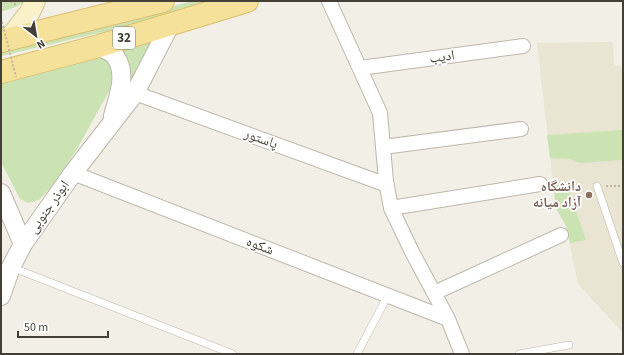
<svg xmlns="http://www.w3.org/2000/svg" width="624" height="355" font-family="'Source Sans 3','Noto Naskh Arabic',sans-serif">
<style>
.education{fill:#eae4d2}
.green{fill:#cbe3b2}
.lines{fill:none;stroke-linecap:round;stroke-linejoin:round}
.service-casing{stroke:#bcb7aa;stroke-width:8}
.minor-casing{stroke:#bcb7aa;stroke-width:16}
.tertiary-casing{stroke:#bcb7aa;stroke-width:20}
.secondary-casing{stroke:#cec399;stroke-width:22}
.primary-casing{stroke:#dabf6d;stroke-width:24}
.path{stroke:#bdb39c;stroke-width:2;stroke-dasharray:2 2;stroke-linecap:butt}
.service{stroke:#fff;stroke-width:7}
.minor{stroke:#fff;stroke-width:14}
.tertiary{stroke:#fff;stroke-width:18}
.secondary{stroke:#faf1c8;stroke-width:20}
.primary{stroke:#f6e19b;stroke-width:22}
.path-bridge{stroke:#bdb39c;stroke-width:2;stroke-dasharray:2 2;stroke-linecap:butt}
.education-dot{fill:#8d6e63;stroke:#fff;stroke-width:1.5}
.labels{text-anchor:middle;dominant-baseline:central;stroke-width:3.5;stroke-linejoin:round;paint-order:stroke}
.shield{fill:#fff;stroke:#7c7972;stroke-width:1}
.shield-label{font-size:13px;font-weight:bold;fill:#443f36}
.street-label{font-size:14px;fill:#443f36;stroke:#fff}
.education-label{font-size:14px;font-weight:bold;fill:#785e54;stroke:#fff;text-anchor:end}
</style>
<rect width="100%" height="100%" fill="#f2efe7"/>
<path class="education" d="M613,42L614,65L623,66V333L578,284L566,226L556,208L537,43Z"/>
<path class="green" d="M1,1H26L16,7L1,12Z
M193,1H214L137,24L1,56V50Z
M161,33L128,97L115,46Z
M104,54L114,73L112,86L77,149L54,184L39,200L28,203L20,199L1,162V83Z
M623,130V160L580,163L570,159L550,158L547,135Z
M553,182H566L586,240L570,243L566,226L556,208Z"/>
<g class="lines">
<defs>
<path id="service" d="M597,186L623,263
M11,267L233,354
M357,354L388,295
M519,354L569,345"/>
<path id="minor" d="M329,1L380,113L386,181L391,208L412,252L448,319L462,354
M360,68L523,46
M135,93L387,185
M383,147L521,129
M73,173L448,319
M391,208L540,184
M434,293L561,235"/>
<path id="tertiary" d="M99,46C103,49 111,51 115,56C128,74 118,97 113,116
M1,193L23,244
M1,296L11,267L23,244L73,173L135,93L170,25"/>
<path id="secondary" d="M9,39L30,12L35,1"/>
<path id="primary" d="M1,41L163,1
M1,72L99,46L247,1"/>
</defs>
<use href="#service" class="service-casing"/>
<use href="#minor" class="minor-casing"/>
<use href="#tertiary" class="tertiary-casing"/>
<use href="#secondary" class="secondary-casing"/>
<use href="#primary" class="primary-casing"/>
<path class="path" d="M11,1L16,5
M606,186H623"/>
<use href="#service" class="service"/>
<use href="#minor" class="minor"/>
<use href="#tertiary" class="tertiary"/>
<use href="#secondary" class="secondary"/>
<use href="#primary" class="primary"/>
<path class="path-bridge" d="M1,18L16,77"/>
</g>
<circle class="education-dot" cx="589" cy="195" r="4"/>
<g class="labels">
<rect class="shield" x="113" y="27" width="22" height="22" rx="3"/>
<g class="shield-label">
<text x="124" y="38">32</text>
</g>
<g class="street-label">
<text transform="translate(442 57) rotate(-8)">ادیب</text>
<text transform="translate(261 139) rotate(20)">پاستور</text>
<text transform="translate(49 207) rotate(-55)">ابوذر جنوبی</text>
<text transform="translate(260 246) rotate(21)">شکوه</text>
</g>
<g class="education-label">
<text x="581" y="187">دانشگاه<tspan x="581" dy="16">آزاد میانه</tspan></text>
</g>
</g>
<rect width="624" height="355" fill="none" stroke="#443f36" stroke-width="4"/>
<g transform="translate(36 36) rotate(149)" stroke="#ffffff" stroke-width="3" paint-order="stroke">
<path d="M0-3L7 15L0 10L-7 15Z" fill="#443f36"/>
<text y="-6" font-size="11" font-weight="bold" text-anchor="middle" fill="#443f36">N</text>
</g>
<path d="M18 331v6h90v-6" fill="none" stroke="#443f36" stroke-width="2"/>
<text x="24" y="331" font-size="12" fill="#443f36" stroke="#ffffff" stroke-width="3" paint-order="stroke">50 m</text>
</svg>
